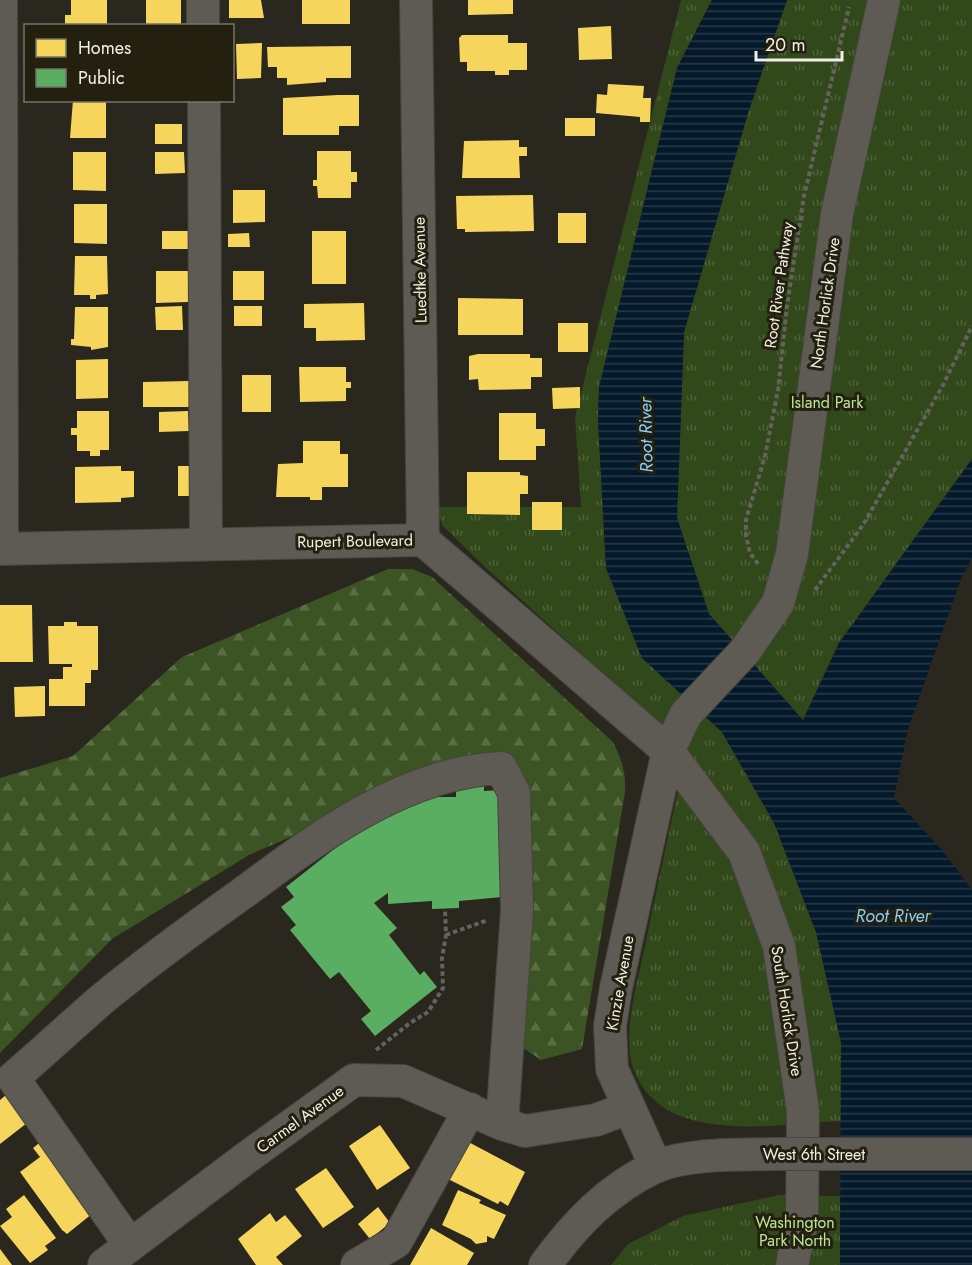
<svg xmlns="http://www.w3.org/2000/svg" width="972" height="1265" font-family="Jost,sans-serif">
<style>
.forest{fill:url(#forest-firs)}
.park{fill:url(#park-tufts)}
.water{fill:url(#water-rules)}
.homes{fill:#f6d55c}
.public{fill:#5aae61}
.lines{fill:none;stroke-linecap:round;stroke-linejoin:round}
.minor-casing{stroke:#47453d;stroke-width:34}
.path{stroke:#64625d;stroke-width:4;stroke-dasharray:4.5 3;stroke-linecap:butt}
.minor{stroke:#5d5b54;stroke-width:32}
.minor-bridge-casing{stroke:#47453d;stroke-width:34;stroke-linecap:butt}
.minor-bridge{stroke:#5d5b54;stroke-width:32}
.labels{text-anchor:middle;dominant-baseline:central;stroke-width:6;stroke-linejoin:round;paint-order:stroke}
.street-label{font-size:16px;fill:#f2f0e5;stroke:#242010}
.park-label{font-size:16px;fill:#bae795;stroke:#242010}
.water-label{font-size:18px;font-style:italic;fill:#88caf8;stroke:#242010}
</style>
<defs>
<pattern id="forest-firs" width="22" height="20" patternUnits="userSpaceOnUse" patternTransform="scale(1.5)"><rect width="22" height="20" fill="#3c5424"/><path d="M5 1l3.5 6h-7zM16 11l3.5 6h-7z" fill="#596d44"/></pattern>
<pattern id="park-tufts" width="24" height="20" patternUnits="userSpaceOnUse" patternTransform="scale(1.5)"><rect width="24" height="20" fill="#31481a"/><path d="M3 7l-1-3M5 7V3M7 7l1-3M15 17l-1-3M17 17v-4M19 17l1-3" fill="none" stroke="#4f633b"/></pattern>
<pattern id="water-rules" width="6" height="5" patternUnits="userSpaceOnUse" patternTransform="scale(1.5)"><rect width="6" height="5" fill="#04192a"/><path d="M0 2.5h6" fill="none" stroke="#293b49"/></pattern>
</defs>
<rect width="100%" height="100%" fill="#2a271e"/>
<path class="forest" d="M388,569H412L432,577L613,742C622,760 626,772 625,792L582,1049L541,1060L514,1042L532,812L522,772L501,755L463,762L249,855L112,939L0,1053V778L73,756L182,657Z"/>
<path class="park" d="M681,0H712L677,68L599,387L598,420L606,568L642,658L722,732L774,823L816,932L841,1042V1121C790,1123 727,1135 678,1115C653,1105 633,1081 630,1054C626,1020 637,984 644,951C657,887 671,823 685,759L619,688L485,567L443,526L436,507H581L575,417Z
M787,0H972V459L839,643L803,720L709,614L677,518L684,332L749,110Z
M779,1195L840,1196V1265H611L628,1244L683,1216Z"/>
<path class="water" d="M712,0H787L749,110L684,332L677,518L709,614L803,720L839,643L972,459V558L961,579L908,729L894,798L942,850L972,890V1265H840L841,1042L816,932L774,823L722,732L642,658L606,568L598,420L599,387L677,68Z"/>
<path class="homes" d="M71,0H107V26H65V15H71Z
M146,0H181V26H146Z
M229,0H261L264,18H229Z
M302,0H350V24H302Z
M468,0H513V14L468,15Z
M611,26L612,59L579,60L578,28Z
M462,35H508V43H527V70H509V75H495V71H467V62H460L459,38Z
M262,43L261,78L237,79L236,44Z
M351,46V78H326V82L287,85V78H277V67H268L267,47Z
M608,84L644,86L643,98H651L650,122H640V117L596,113L597,94L607,95Z
M338,95H359V126H339V135H283V98Z
M73,100H106V138H70Z
M565,118H595V136H565Z
M155,124H182V144H155Z
M519,140V147H527V156H519L520,178H462L464,141Z
M317,151H351V172H357V182H351V198H318L317,186H313V180H317Z
M73,152H106V191L73,190Z
M155,152H184L185,173L155,174Z
M233,190H265V222L233,223Z
M533,195L534,231L465,232V229H457L456,196Z
M74,204H107V244L74,243Z
M558,213H586V243H558Z
M162,231H189V249H162Z
M312,231H346V284H312Z
M249,233L250,247H228V234Z
M75,256H107L108,294L96,295V299H90V295H74Z
M156,271H188V302L156,303Z
M233,271H264V300H233Z
M458,298L523,299V335H458Z
M364,303L365,340L316,341V328H304V304Z
M182,306L183,330H156L155,307Z
M234,306H262V326H234Z
M75,307H108V347L91,350V347L71,345V339H74Z
M558,323H588V352H558Z
M478,354H530V358H542V377H531V389L479,390L478,379L469,380V356Z
M108,359V398L76,399V360Z
M299,367H346V382H351V388H346V401L300,402Z
M242,375H271V412H242Z
M189,381V407H143V382Z
M580,387V408L553,409L552,388Z
M77,411H109V450H100V456H90V451H77V435H71V428H77Z
M188,411L189,431L159,432V412Z
M499,413H536V429H545V446H536V460H499Z
M303,441H340V454H348V487H322V500H310V497H276L278,464L303,463Z
M121,466V471H134V497L121,498V502L75,503V467Z
M178,466H197V496H178Z
M467,472H520V475L528,476V494H520V515L467,514Z
M532,502H562V530H532Z
M0,605H32L33,662H0Z
M64,622H77V626H98V670H91V683H85V706H49V679H63V667H72V664H49L48,626H64Z
M45,686V716L15,717L14,687Z
M6,1095L27,1123L0,1144V1100Z
M380,1125L410,1168L377,1190L349,1146Z
M459,1137L525,1172L508,1206L500,1201L498,1204L444,1177Z
M43,1140L98,1209L67,1234L62,1230L20,1172L40,1157L33,1148Z
M326,1168L354,1207L323,1228L295,1189Z
M458,1190L481,1200L479,1203L506,1215L494,1239L487,1236V1242L476,1244L471,1239L442,1225Z
M24,1195L56,1238L45,1246L48,1250L30,1263L0,1226L12,1217L6,1209Z
M378,1207L390,1223L370,1239L358,1224Z
M270,1213L276,1222L285,1215L302,1236L276,1257L283,1265H256L238,1239Z
M431,1228L474,1253L467,1265H410Z
M0,1249L12,1265H0Z"/>
<path class="public" d="M484,778V791L501,790L502,897L459,901V908L432,909V901L388,904V893L374,903L397,928L389,935L420,975L424,971L437,987L375,1036L361,1019L371,1011L339,972L330,979L290,930L296,925L281,907L294,897L286,887L400,797H456V779Z"/>
<g class="lines">
<defs>
<path id="minor" d="M1,0L2,549
M203,0V26
M416,0L423,540
M204,100L206,544
M0,549L423,540L668,751L744,852L779,946L803,1111L802,1221L792,1265
M656,1167L612,1069L610,1026L616,988L668,751L686,714L745,651L778,603L792,554L837,214L884,0
M130,1245L13,1078C42,1053 71,1026 101,1000C147,962 195,927 243,893C317,838 405,772 501,768L514,793L517,910L502,1124
M104,1265L246,1158L354,1080L403,1081L502,1124L525,1131L596,1120L628,1108
M357,1265L396,1242L470,1109
M545,1265C575,1224 608,1189 655,1167C688,1153 739,1155 775,1154"/>
</defs>
<use href="#minor" class="minor-casing"/>
<path class="path" d="M758,564L750,553L746,536V520L765,456L778,390L787,306L804,196L849,7
M815,590L863,525L943,385L972,326
M446,935L488,920
M376,1050L410,1023L428,1012L443,988L442,958L446,935L445,909"/>
<use href="#minor" class="minor"/>
<defs>
<path id="minor-bridge" d="M775,1154H972"/>
</defs>
<use href="#minor-bridge" class="minor-bridge-casing"/>
<use href="#minor-bridge" class="minor-bridge"/>
</g>
<g class="labels">
<g class="street-label">
<text transform="translate(420 270) rotate(-91)">Luedtke Avenue</text>
<text transform="translate(779 285) rotate(-82)">Root River Pathway</text>
<text transform="translate(825 303) rotate(-82)">North Horlick Drive</text>
<text transform="translate(355 541) rotate(-1)">Rupert Boulevard</text>
<text transform="translate(620 983) rotate(-80)">Kinzie Avenue</text>
<text transform="translate(787 1011) rotate(81)">South Horlick Drive</text>
<text transform="translate(300 1119) rotate(-36)">Carmel Avenue</text>
<text x="814" y="1154">West 6th Street</text>
</g>
<g class="park-label">
<text x="827" y="402">Island Park</text>
<text x="795" y="1222">Washington<tspan x="795" dy="18">Park North</tspan></text>
</g>
<g class="water-label">
<text transform="translate(646 435) rotate(-91)">Root River</text>
<text x="893" y="916">Root River</text>
</g>
</g>
<rect x="24" y="24" width="210" height="78" fill="#242010" stroke="#767365" stroke-width="1.5"/>
<rect x="36" y="39" width="30" height="18" fill="#f6d55c" stroke="#767365" stroke-width="1.5"/>
<text x="78" y="54" font-size="18" fill="#f2f0e5">Homes</text>
<rect x="36" y="69" width="30" height="18" fill="#5aae61" stroke="#767365" stroke-width="1.5"/>
<text x="78" y="84" font-size="18" fill="#f2f0e5">Public</text>
<path d="M756 51v9h86v-9" fill="none" stroke="#f2f0e5" stroke-width="3"/>
<text x="765" y="51" font-size="18" fill="#f2f0e5" stroke="#242010" stroke-width="4.5" paint-order="stroke">20 m</text>
</svg>
